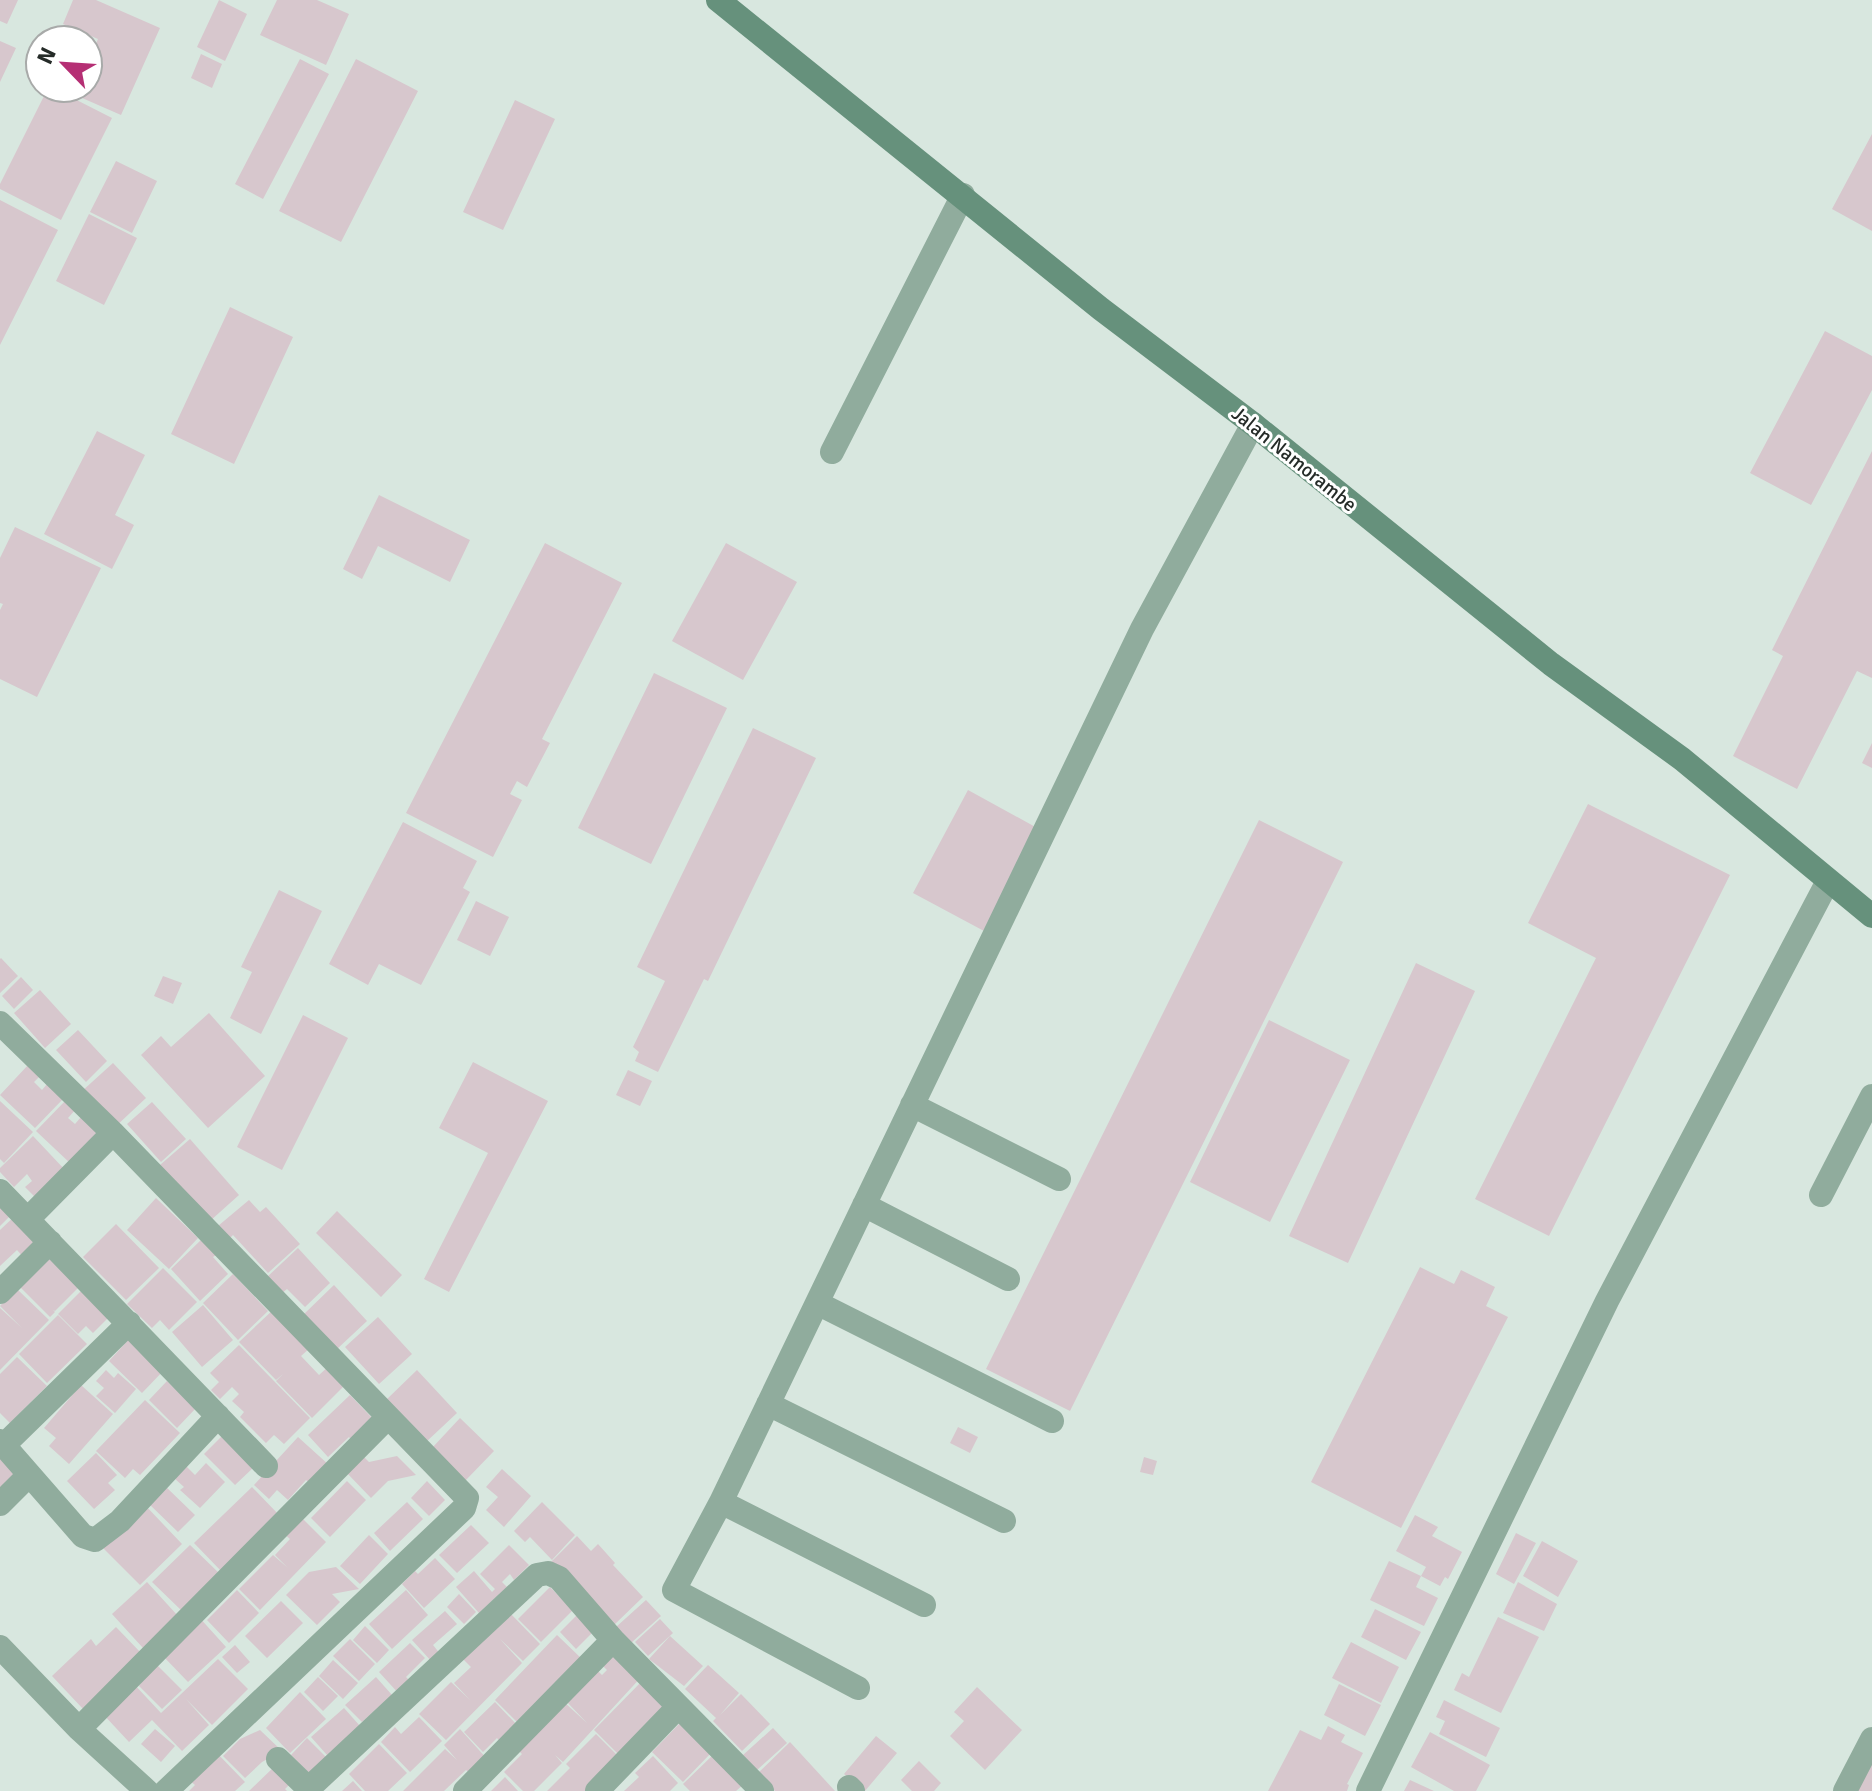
<svg xmlns="http://www.w3.org/2000/svg" width="1872" height="1791" font-family="Signika,sans-serif">
<style>
.building{fill:#d7c7cd}
.lines{fill:none;stroke-linecap:round;stroke-linejoin:round}
.street{stroke:#90ac9d;stroke-width:24}
.secondary{stroke:#66917c;stroke-width:24}
.labels{text-anchor:middle;dominant-baseline:central;stroke-width:6;stroke-linejoin:round;paint-order:stroke}
.street-label{font-size:20px;fill:#252b28;stroke:#fff}
</style>
<rect width="100%" height="100%" fill="#d8e7df"/>
<path class="building" d="M0,0H18L7,24L0,21Z
M73,0H96L160,28L121,115L73,94L76,88H88V61L98,39L63,24Z
M219,0L247,14L225,61L197,47Z
M277,0H317L349,14L326,65L260,35Z
M0,41L16,48L0,82Z
M201,54L222,64L212,88L191,78Z
M300,59L329,74L263,199L235,184Z
M356,59L418,91L341,242L279,211Z
M48,88H53L112,118L61,220L0,189V184Z
M515,100L555,119L503,230L463,212Z
M1872,134V231L1832,209Z
M116,161L157,181L132,233L90,212Z
M0,200L58,230L0,345Z
M89,214L137,238L104,305L56,281Z
M230,307L293,337L234,464L171,434Z
M1825,331L1872,356V390L1811,505L1750,473Z
M97,431L145,455L115,515L134,525L112,569L44,534Z
M1872,451V678L1857,671L1797,789L1733,756L1783,656L1772,650Z
M379,495L470,540L450,582L378,546L362,579L343,569Z
M15,527L101,568L37,697L0,679V610L3,604L0,603V558Z
M545,543L622,583L542,739L550,743L527,787L517,781L510,794L522,800L493,857L406,813Z
M726,543L797,582L743,680L672,641Z
M654,673L727,708L651,864L578,828Z
M753,728L816,758L708,981L704,979L658,1072L635,1061L639,1052L633,1047L665,981L637,967Z
M1872,743V768L1862,763Z
M968,790L1039,829L984,931L913,893Z
M1588,804L1730,875L1549,1236L1475,1199L1596,958L1528,923Z
M1259,820L1343,862L1070,1411L986,1369Z
M403,822L477,861L463,888L470,892L421,985L379,964L368,985L329,964Z
M279,890L322,911L261,1034L230,1018L252,972L241,967Z
M476,901L509,917L490,956L457,940Z
M1,958L18,976L0,993V959Z
M1416,963L1475,991L1348,1263L1289,1236Z
M163,976L182,983L173,1004L154,996Z
M21,977L33,990L14,1009L2,996Z
M40,990L71,1024L45,1048L14,1013Z
M209,1013L265,1076L208,1128L141,1055L161,1036L171,1047Z
M303,1015L348,1038L282,1170L237,1147Z
M1269,1020L1350,1060L1270,1222L1190,1182Z
M78,1030L107,1061L86,1082L56,1050Z
M473,1062L548,1101L449,1292L424,1279L488,1153L439,1128Z
M113,1063L146,1098L114,1128L81,1092Z
M29,1064L41,1075L34,1082L42,1090L47,1084L63,1099L35,1128L0,1095Z
M628,1070L652,1081L640,1106L616,1095Z
M66,1100L76,1109L68,1118L75,1124L81,1117L99,1134L71,1164L36,1131Z
M0,1101L33,1132L4,1163L0,1159Z
M152,1102L186,1139L161,1162L127,1124Z
M33,1136L66,1171L37,1199L25,1187L32,1181L27,1174L14,1187L0,1172V1168Z
M190,1139L239,1195L210,1221L160,1165Z
M156,1198L198,1238L169,1269L127,1230Z
M0,1199L13,1213L0,1226Z
M249,1200L260,1212L266,1207L300,1244L268,1273L233,1235L229,1239L218,1226Z
M337,1211L402,1275L381,1297L316,1233Z
M17,1214L42,1241L24,1258L17,1250L0,1266V1230Z
M116,1224L159,1268L126,1300L83,1257Z
M201,1240L216,1255L213,1257L228,1274L200,1301L171,1269Z
M298,1248L330,1283L305,1307L287,1289L281,1294L266,1278Z
M47,1256L83,1283L55,1311L53,1310L55,1312L50,1317L18,1285Z
M1420,1267L1454,1284L1461,1270L1495,1287L1486,1306L1508,1317L1401,1528L1311,1482Z
M163,1268L197,1302L169,1330L160,1320L152,1328L127,1304Z
M233,1274L268,1311L238,1340L203,1303Z
M87,1285L114,1312L93,1333L86,1326L78,1334L58,1314Z
M334,1285L367,1321L336,1350L303,1315Z
M16,1288L49,1320L0,1370V1308L22,1328L0,1306Z
M203,1305L233,1340L202,1367L172,1332Z
M274,1309L310,1348L301,1356L319,1375L329,1366L346,1384L312,1418L276,1381L283,1374L276,1380L239,1342Z
M58,1315L87,1344L47,1383L19,1354Z
M378,1317L412,1354L379,1384L345,1347Z
M132,1336L166,1368L142,1393L109,1361Z
M239,1345L310,1418L284,1444L274,1435L266,1443L240,1417L244,1412L232,1401L239,1394L232,1387L220,1399L211,1390L219,1382L210,1373Z
M17,1357L47,1386L10,1423L0,1413V1374Z
M106,1370L114,1378L118,1373L136,1389L115,1413L96,1396L104,1388L96,1381Z
M417,1370L457,1413L425,1443L385,1401Z
M167,1381L196,1408L177,1428L149,1400Z
M81,1385L113,1414L69,1464L49,1446L56,1438L44,1428Z
M350,1395L375,1421L353,1442L349,1437L328,1457L308,1435Z
M145,1400L180,1433L140,1475L133,1469L125,1478L96,1451Z
M460,1418L494,1451L465,1481L432,1448Z
M958,1427L978,1437L970,1453L950,1443Z
M223,1435L254,1467L235,1485L204,1454Z
M298,1437L329,1465L312,1485L306,1480L288,1500L277,1490L269,1499L254,1485Z
M0,1451L19,1471L0,1490Z
M96,1453L117,1475L108,1483L115,1490L94,1509L67,1481Z
M362,1455L369,1462L397,1456L416,1475L388,1481L371,1498L345,1471Z
M1144,1457L1157,1461L1153,1475L1140,1472Z
M206,1463L225,1482L200,1508L180,1490L184,1487L173,1477L184,1464L195,1475Z
M502,1469L531,1496L504,1527L486,1510L498,1497L486,1487Z
M347,1481L366,1500L330,1537L311,1518Z
M427,1481L445,1500L429,1516L411,1498Z
M164,1485L195,1515L178,1532L148,1503Z
M252,1487L280,1516L222,1572L194,1543Z
M407,1502L423,1519L390,1551L374,1533Z
M542,1502L575,1535L552,1560L530,1537L525,1542L514,1531Z
M144,1504L182,1544L140,1585L101,1546Z
M299,1515L326,1542L260,1610L239,1589L273,1555L288,1568L275,1555L290,1539L282,1532Z
M1415,1515L1438,1527L1432,1536L1462,1552L1448,1579L1445,1577L1440,1586L1421,1576L1426,1567L1396,1551Z
M471,1525L489,1543L457,1573L439,1555Z
M1516,1533L1536,1543L1514,1584L1496,1574Z
M369,1535L388,1554L360,1584L340,1566Z
M577,1536L591,1551L598,1544L615,1563L613,1565L643,1597L613,1626L551,1562Z
M1542,1541L1578,1561L1558,1597L1523,1576Z
M190,1545L220,1574L182,1611L152,1582Z
M509,1545L529,1565L514,1580L510,1574L502,1582L507,1587L479,1613L456,1587L474,1571L492,1592L495,1589L480,1574Z
M435,1558L455,1579L424,1608L402,1584L415,1571L418,1574Z
M1389,1561L1421,1576L1416,1587L1438,1598L1424,1626L1370,1600Z
M336,1567L359,1589L332,1594L340,1602L317,1625L286,1595L309,1572Z
M147,1582L178,1616L143,1648L112,1614Z
M1518,1582L1557,1604L1544,1631L1503,1613Z
M550,1587L573,1610L541,1642L518,1619Z
M237,1590L259,1613L229,1643L207,1620Z
M406,1590L428,1615L392,1649L369,1624Z
M459,1594L476,1612L464,1624L447,1607Z
M646,1600L661,1616L631,1643L616,1627Z
M281,1601L303,1623L267,1658L245,1636Z
M1375,1609L1421,1632L1406,1660L1361,1637Z
M445,1611L457,1624L433,1645L441,1655L432,1662L412,1640Z
M510,1613L540,1644L523,1661L500,1639L522,1663L446,1740L419,1714L451,1682L470,1700L454,1683L471,1667L462,1658Z
M577,1615L594,1631L576,1649L560,1632Z
M198,1616L226,1647L188,1682L163,1656Z
M1498,1617L1539,1637L1501,1713L1454,1690L1462,1673L1469,1677Z
M660,1619L673,1633L648,1656L635,1642Z
M365,1626L389,1650L377,1663L353,1640Z
M116,1627L142,1654L84,1710L52,1676L91,1639L96,1646Z
M557,1635L583,1660L520,1725L495,1700Z
M670,1636L703,1666L684,1686L649,1659Z
M350,1639L375,1664L359,1681L333,1656Z
M1351,1642L1399,1667L1381,1703L1332,1678Z
M410,1643L425,1658L406,1677L412,1683L400,1695L379,1672Z
M235,1645L250,1662L237,1673L222,1657Z
M617,1649L644,1674L563,1762L555,1755L562,1763L534,1791H523L504,1772L522,1754L517,1749L564,1702L587,1723L565,1700L596,1669L602,1675L607,1670L601,1664Z
M218,1659L248,1689L212,1725L186,1699L209,1725L182,1751L152,1720L129,1742L102,1713L133,1683L161,1713Z
M333,1660L358,1683L343,1699L319,1676Z
M154,1662L182,1690L162,1709L139,1686Z
M708,1665L739,1693L720,1715L741,1694L770,1724L742,1751L713,1721L716,1718L685,1689Z
M318,1677L338,1696L323,1711L304,1692Z
M376,1677L392,1695L362,1722L345,1705Z
M643,1680L669,1706L620,1756L594,1730Z
M1339,1684L1381,1705L1365,1736L1324,1715Z
M977,1687L1022,1730L985,1770L950,1736L964,1721L954,1712Z
M300,1692L326,1719L290,1753L266,1728Z
M1444,1700L1500,1728L1486,1757L1439,1734L1445,1721L1436,1717Z
M495,1702L518,1726L501,1743L497,1738L483,1752L464,1732Z
M344,1708L360,1726L327,1755L311,1737Z
M419,1717L442,1741L410,1772L381,1742L395,1727L401,1734Z
M681,1722L712,1752L683,1782L652,1752Z
M1328,1726L1345,1735L1341,1742L1363,1753L1347,1784L1349,1785L1347,1791H1268L1300,1730L1321,1740Z
M773,1728L787,1743L757,1770L743,1755Z
M155,1729L175,1746L161,1762L141,1744Z
M460,1729L488,1760L472,1775L466,1770L444,1791H403L445,1749L457,1760L444,1745Z
M260,1730L282,1751L262,1762L245,1778L223,1756L240,1739Z
M1430,1732L1490,1765L1476,1791H1454L1411,1767Z
M596,1734L623,1761L589,1791H547L570,1768L566,1764Z
M876,1736L897,1753L865,1791L844,1774Z
M307,1738L327,1758L311,1775L291,1755Z
M790,1742L835,1791H775L758,1773Z
M379,1744L407,1773L388,1791H365L349,1774Z
M215,1751L245,1782L235,1791H189L195,1785L188,1779Z
M715,1753L744,1784L736,1791H690L683,1784Z
M653,1756L678,1783L670,1791H624L639,1777L635,1773Z
M919,1761L941,1783L934,1791H912L901,1780Z
M1872,1764V1791H1856Z
M276,1765L292,1782L285,1789L287,1791H249Z
M505,1777L518,1791H491Z
M1410,1780L1434,1791H1404Z
M353,1781L362,1791H342Z"/>
<g class="lines">
<path class="street" d="M832,452L963,195
M0,1023L113,1133L467,1498L464,1508L166,1791
M912,1105L1059,1179
M0,1191L266,1466
M1821,1195L1872,1096
M864,1205L1008,1279
M29,1218L113,1133
M0,1292L50,1242
M817,1303L1052,1421
M768,1404L1004,1521
M0,1441L83,1536L95,1540L120,1521L218,1416
M4,1445L129,1323
M721,1502L674,1590L858,1688
M0,1504L29,1475
M924,1605L721,1502L1142,629L1253,424
M0,1647L79,1729L147,1791
M79,1729L388,1417
M278,1759L311,1791
M849,1787L853,1791
M308,1789L537,1575L548,1573L559,1578L613,1640L762,1791
M465,1791L613,1640
M597,1791L678,1707
M1368,1791L1607,1301L1828,881
M1845,1791L1872,1739"/>
<path class="secondary" d="M718,0L1101,309L1253,424L1551,664L1682,759L1872,916"/>
</g>
<g class="labels">
<g class="street-label">
<text transform="translate(1294 459) rotate(39)">Jalan Namorambe</text>
</g>
</g>
<g transform="translate(64 64) rotate(295)"><circle r="38" fill="#ffffff" stroke="#a8aaa9" stroke-width="2"/>
<path d="M0-6L14 30L0 20L-14 30Z" fill="#b52f74"/>
<text y="-12" font-size="22" font-weight="bold" text-anchor="middle" fill="#252b28">N</text>
</g>
</svg>
